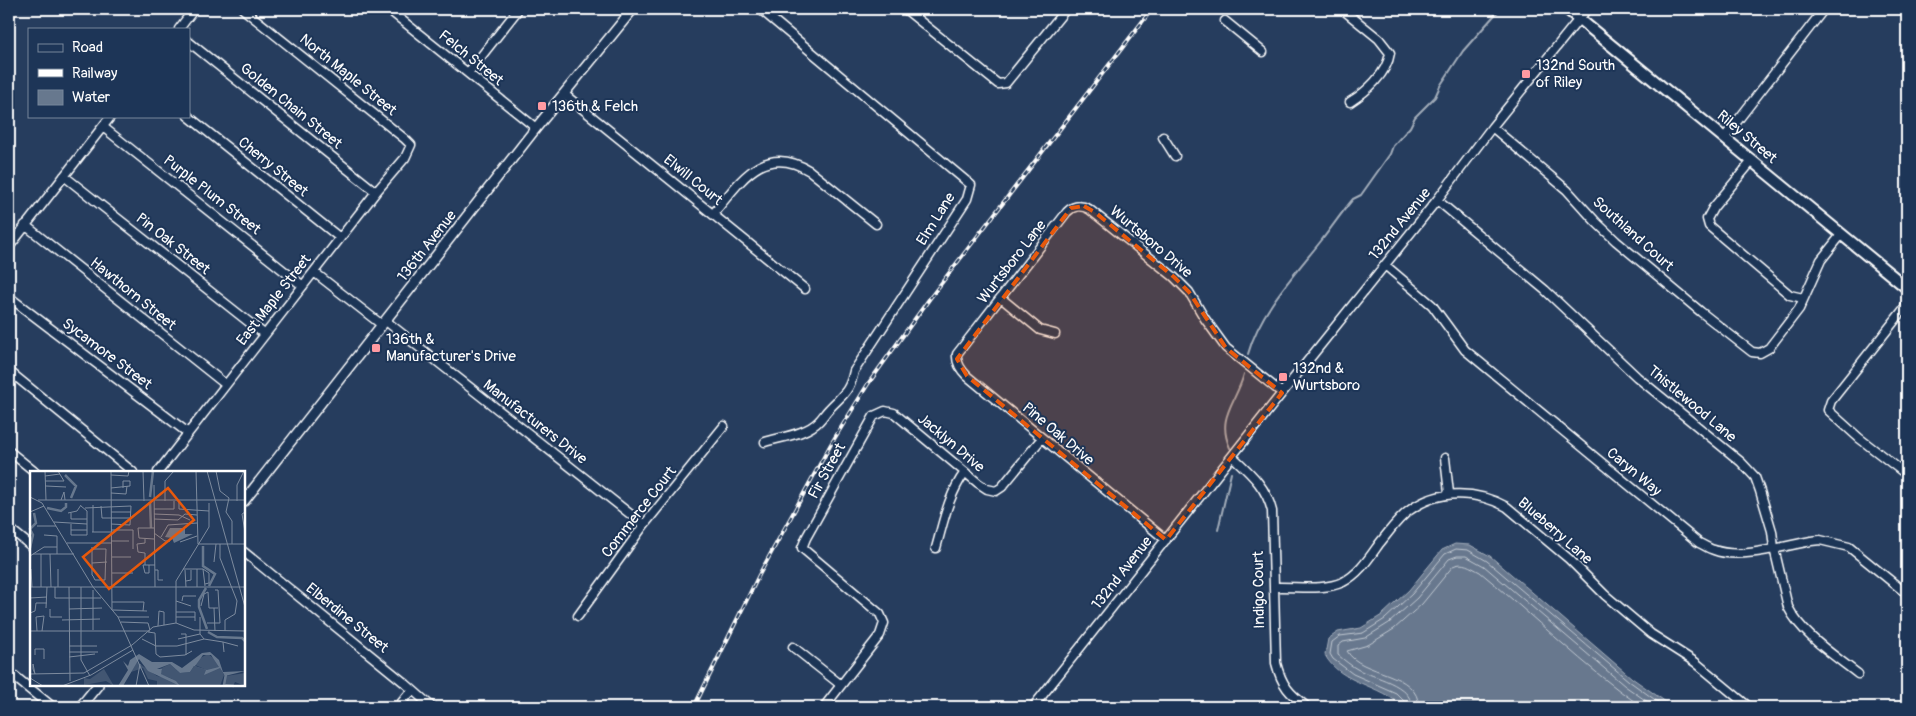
<svg xmlns="http://www.w3.org/2000/svg" width="1916" height="716" font-family="Pangolin,sans-serif">
<style>
.water{fill:#67788e;stroke:#a4aebb}
.lines{fill:none;stroke-linecap:round;stroke-linejoin:round}
.shore{stroke:#c2c9d2;stroke-width:1}
.stream{stroke:#a4aebb;stroke-width:2}
.minor-casing{stroke:#fff;stroke-width:11}
.tertiary-casing{stroke:#fff;stroke-width:12}
.secondary-casing{stroke:#fff;stroke-width:14}
.minor{stroke:#1d3557;stroke-width:8}
.tertiary{stroke:#1d3557;stroke-width:9}
.secondary{stroke:#1d3557;stroke-width:10}
.rail-casing{stroke:#fff;stroke-width:4}
.rail{stroke:#1d3557;stroke-width:2;stroke-dasharray:5.5;stroke-linecap:butt}
.marked{fill:#e8590c;fill-opacity:0.2;stroke:#e8590c;stroke-width:4;stroke-dasharray:10 6;stroke-linejoin:round}
.poi-dot{fill:#ff9aa2;stroke:#1d3557;stroke-width:2}
.labels{text-anchor:middle;dominant-baseline:central;stroke-width:4;stroke-linejoin:round;paint-order:stroke}
.street-label{font-size:15px;fill:#fff;stroke:#1d3557}
.poi-label{font-size:15px;fill:#fff;stroke:#1d3557;text-anchor:start}
.inset-river{fill:none;stroke:#67788e;stroke-width:2.5}
.inset-road{fill:none;stroke:#7d8b9e;stroke-width:1}
.view{fill:#e8590c;fill-opacity:0.15;stroke:#e8590c;stroke-width:2.5}
.inset-edge{fill:none;stroke:#fff;stroke-width:2.5}
</style>
<rect width="100%" height="100%" fill="#263d5e"/>
<filter id="ink" filterUnits="userSpaceOnUse"><feTurbulence type="fractalNoise" baseFrequency=".02" numOctaves="2"/><feDisplacementMap in="SourceGraphic" scale="10" xChannelSelector="R" yChannelSelector="G"/><feConvolveMatrix kernelMatrix="1 2 1 2 8 2 1 2 1" color-interpolation-filters="sRGB"/></filter>
<g filter="url(#ink)">
<path class="water" d="M1455,544L1470,545L1490,556L1632,678L1673,707H1402C1381,684 1340,684 1325,655L1328,639L1338,632L1361,628L1382,615L1409,590L1442,550Z"/>
<g class="lines">
<path class="shore" d="M1406,707L1405,702L1396,693L1353,674L1333,659L1330,654L1332,642L1340,636L1363,633L1385,619L1412,594L1445,554L1456,549L1468,550L1487,561L1629,681L1665,707
M1412,707C1411,683 1373,678 1357,669C1350,665 1344,660 1338,655V646L1343,642L1365,638L1389,623L1417,598L1449,559L1457,556H1466L1484,566L1625,686L1655,707
M1419,707C1418,670 1361,676 1347,651L1368,645L1394,629L1422,604L1453,566C1463,561 1470,567 1480,572C1534,616 1584,667 1642,707"/>
<path class="stream" d="M1248,354C1260,311 1294,275 1321,241C1332,227 1342,212 1353,199L1361,195L1390,154L1393,146L1410,127L1415,117L1435,97L1440,86L1463,51L1500,9
M1230,448C1216,417 1236,403 1244,374
M1218,530L1231,473"/>
<defs>
<path id="minor" d="M388,9L536,128
M760,9L971,185L967,199L854,371C849,393 843,394 829,409C825,413 823,417 819,421C807,434 782,437 765,442
M905,9L998,84L1006,83L1066,9
M1342,9L1379,39L1390,53C1387,74 1366,92 1350,102
M1225,21L1263,52
M179,29L194,9
M189,42L376,192
M468,73L517,11
M564,94L805,289
M188,116L340,238
M103,127L303,286
M1492,127L1567,190L1596,222L1616,241L1701,312L1752,352L1760,353L1769,348L1799,309L1821,260L1841,235
M1163,137L1175,156
M1725,137L1824,9
M1752,161L1713,208L1707,219L1709,226L1790,295L1803,298
M64,176L264,334
M1437,200L1545,290L1637,377L1741,462L1755,477L1760,491L1772,531L1774,548L1788,607C1802,635 1834,655 1858,674
M713,214C740,182 763,142 810,171L876,224
M25,225L225,384
M9,247L111,116
M1385,265L1432,305L1465,350L1699,543C1704,545 1709,549 1714,550C1740,560 1784,546 1811,541L1820,540L1849,547L1907,594
M314,272L382,325
M9,297L188,433
M1001,298L1040,330L1055,334
M1907,305L1831,401L1828,410L1859,438L1907,475
M386,321L644,525
M9,371L133,472
M9,451L35,472
M1232,456C1250,473 1266,486 1272,511L1276,663C1282,686 1289,693 1307,707
M1445,458L1449,493
M158,472L376,192L405,158L411,145L405,139L243,9
M9,528L31,546
M1166,540L967,376C961,370 956,363 957,354L1067,212C1074,205 1081,205 1089,209L1174,277L1189,292L1205,319L1226,348L1282,393
M936,548C944,520 948,496 965,472
M244,552L406,684L432,707
M1274,587C1296,586 1323,591 1343,582C1359,574 1369,558 1379,544C1389,532 1398,518 1410,510C1439,489 1476,490 1507,507L1569,559L1605,595L1651,634L1695,662L1749,707
M578,616L644,525L724,426
M793,647L841,685
M398,707L412,690
M824,707L880,635L884,623L880,614L802,548L806,538L874,416L885,411L894,413L978,483L987,489L996,491L1002,487L1042,438
M1033,707L1282,393L1437,200L1492,127L1587,9"/>
<path id="tertiary" d="M244,501L536,128L633,9
M9,672L52,707
M80,707L98,685"/>
<path id="secondary" d="M1567,9L1907,288"/>
</defs>
<use href="#minor" class="minor-casing"/>
<use href="#tertiary" class="tertiary-casing"/>
<use href="#secondary" class="secondary-casing"/>
<use href="#minor" class="minor"/>
<use href="#tertiary" class="tertiary"/>
<use href="#secondary" class="secondary"/>
<defs>
<path id="rail" d="M694,707L759,575L831,444L868,384L930,298L1152,9"/>
</defs>
<use href="#rail" class="rail-casing"/>
<use href="#rail" class="rail"/>
</g>
</g>
<path class="marked" d="M1084,206L1096,213L1174,277L1189,292L1226,348L1282,393L1166,540L967,376L957,359L1071,208Z"/>
<g class="poi-dot">
<rect x="1521" y="69" width="10" height="10" rx="2.5"/>
<rect x="537" y="101" width="10" height="10" rx="2.5"/>
<rect x="371" y="343" width="10" height="10" rx="2.5"/>
<rect x="1278" y="372" width="10" height="10" rx="2.5"/>
</g>
<g class="labels">
<g class="street-label">
<text transform="translate(471 58) rotate(39)">Felch Street</text>
<text transform="translate(348 75) rotate(39)">North Maple Street</text>
<text transform="translate(291 106) rotate(39)">Golden Chain Street</text>
<text transform="translate(1747 137) rotate(40)">Riley Street</text>
<text transform="translate(273 167) rotate(39)">Cherry Street</text>
<text transform="translate(693 180) rotate(39)">Elwill Court</text>
<text transform="translate(212 195) rotate(38)">Purple Plum Street</text>
<text transform="translate(936 219) rotate(-58)">Elm Lane</text>
<text transform="translate(1400 224) rotate(-51)">132nd Avenue</text>
<text transform="translate(1633 234) rotate(42)">Southland Court</text>
<text transform="translate(1151 242) rotate(40)">Wurtsboro Drive</text>
<text transform="translate(173 244) rotate(38)">Pin Oak Street</text>
<text transform="translate(427 246) rotate(-52)">136th Avenue</text>
<text transform="translate(1012 262) rotate(-52)">Wurtsboro Lane</text>
<text transform="translate(133 294) rotate(39)">Hawthorn Street</text>
<text transform="translate(274 300) rotate(-52)">East Maple Street</text>
<text transform="translate(107 354) rotate(37)">Sycamore Street</text>
<text transform="translate(1692 404) rotate(40)">Thistlewood Lane</text>
<text transform="translate(535 422) rotate(38)">Manufacturers Drive</text>
<text transform="translate(1058 434) rotate(40)">Pine Oak Drive</text>
<text transform="translate(951 443) rotate(40)">Jacklyn Drive</text>
<text transform="translate(827 471) rotate(-61)">Fir Street</text>
<text transform="translate(1634 472) rotate(40)">Caryn Way</text>
<text transform="translate(639 512) rotate(-52)">Commerce Court</text>
<text transform="translate(1555 531) rotate(41)">Blueberry Lane</text>
<text transform="translate(1122 573) rotate(-52)">132nd Avenue</text>
<text transform="translate(1259 590) rotate(-91)">Indigo Court</text>
<text transform="translate(347 618) rotate(39)">Elberdine Street</text>
</g>
<g class="poi-label">
<text x="1536" y="65">132nd South<tspan x="1536" dy="17">of Riley</tspan></text>
<text x="552" y="106">136th &amp; Felch</text>
<text x="386" y="339">136th &amp;<tspan x="386" dy="17">Manufacturer's Drive</tspan></text>
<text x="1293" y="368">132nd &amp;<tspan x="1293" dy="17">Wurtsboro</tspan></text>
</g>
</g>
<g transform="translate(30 471)">
<rect width="215" height="215" fill="#263d5e"/>
<path d="M178,183L186,189L194,204L190,215H127V210L118,208L113,197L101,201L107,191L127,205L142,208L130,203L132,199H127L140,193L150,202L160,201L164,195L179,200L165,194L168,188ZM74,198L84,215L76,210L54,214V207L60,208ZM215,202V215L205,211L203,215H193L196,205Z" fill="#425672"/>
<path d="M140,57H155V63H163L144,72L142,67L135,66ZM180,181L189,189L193,201L215,200L195,205L190,197L174,204L176,199L164,195L160,201L150,202L140,193L127,198H132L131,203L146,210L150,215L118,200L109,188L93,215H88L98,199L93,190L98,195L100,189L109,183L122,191H142L152,197L172,182ZM173,184H181L189,196L177,199L165,195Z" fill="#67788e" fill-rule="evenodd"/>
<path class="inset-river" d="M35,4L46,15L41,27M120,26L123,0M120,31L121,57M17,37L31,40L36,36V32M173,75V95L185,103L179,115M0,77L3,64L0,58L6,52L4,42M176,117L169,129V136L177,158M178,161L187,166L212,167L215,170M196,203L194,214L204,215"/>
<path class="inset-road" d="M15,0L16,29M81,0L82,139M113,0L114,30M166,0L168,73M177,0L215,136M186,0L190,20L199,27L196,41L202,50V73M81,4L98,5L99,0M15,5L30,3M15,10H34L28,0M124,14L125,116M16,15L36,16M81,17L100,15M93,17V10H100V15M81,22L96,23L97,15M0,26L12,32L63,116L88,146L119,215M8,29H215M31,29L34,21L35,29M135,30V10L144,0M149,30V38L179,40M207,30V14L214,0M71,35L72,47H101M55,37L101,35M124,38H144V30M0,41L14,35M81,41H101M215,41L212,43L215,61M38,42L47,40L51,34M41,42V48H57M124,43L149,44L160,49M124,48L148,49L155,43L167,44M24,51L57,53M41,53V64H57V40L51,35M81,53L100,54L101,35M7,55H26M124,57H108L109,67L124,68M41,59H57M81,59H103V78M62,61H81M63,61V34M124,62L135,70H140M14,64L27,65V83M131,66L138,54L167,52M115,68V72L107,73L108,81L115,82V94M81,70H99M150,71L167,65M37,72H81M168,73H215M190,73V87L207,130L205,143L195,149V160M62,76V104L63,105L65,109H75L76,78H62M3,83H44M11,83V116M20,83L21,116M0,85L14,76H27M82,86H101M184,91L186,73M62,92L77,91M119,94V102H115L113,94H125M1,98L2,116M28,98V116M153,98H173L179,102V112L175,113M167,98V116M173,98L175,115M125,99H128V109H133M155,99L156,116M82,102H103M156,110L161,109V99M0,116H215M25,116V127H71M39,116L40,210M51,116V189L60,205M63,119V159M0,127L17,126M146,130L161,135M152,130L153,125H166M82,131H114L113,140M171,135L174,123L178,121L179,137H188M16,137L17,116M184,137L185,160M20,138V146H32M39,138L72,137M83,139L117,140M146,141H165V150M0,142L5,140L6,132H17M88,146H119M146,146H165M170,146V163L174,168L193,171L194,181M215,146V163M32,149L70,148M91,151L118,152L120,159M146,152V110L179,56V32M177,152H190L188,119H185M128,155L129,140L134,141V154M0,160H120M7,160L6,146L14,145M12,160L14,145M118,161L125,162L126,183L130,186L155,184L162,180M151,163H156V184M112,168L126,175H147L174,168M148,168L170,163M193,171L208,175M102,174L123,156L146,152L164,159L215,160M39,175H67M39,181H68M5,184V178H14V188M39,186L65,183M0,203L54,202L102,174M5,203L3,198V193L5,203M0,207L13,215M32,215L61,204L103,179M106,215L110,193"/>
<path class="view" d="M138,17L164,49L79,118L53,86Z"/>
<rect width="215" height="215" class="inset-edge"/>
</g>
<rect width="1916" height="716" fill="none" stroke="#1d3557" stroke-width="30"/>
<rect x="15" y="15" width="1886" height="686" fill="none" stroke="#fff" stroke-width="2" filter="url(#ink)"/>
<rect x="28" y="28" width="162" height="90" fill="#1d3557" stroke="#77869a"/>
<rect x="38" y="44" width="25" height="8" fill="#1d3557" stroke="#77869a"/>
<text x="72" y="52" font-size="15" fill="#ffffff">Road</text>
<rect x="38" y="69" width="25" height="8" fill="#ffffff" stroke="#77869a"/>
<text x="72" y="78" font-size="15" fill="#ffffff">Railway</text>
<rect x="38" y="90" width="25" height="15" fill="#67788e" stroke="#77869a"/>
<text x="72" y="102" font-size="15" fill="#ffffff">Water</text>
</svg>
